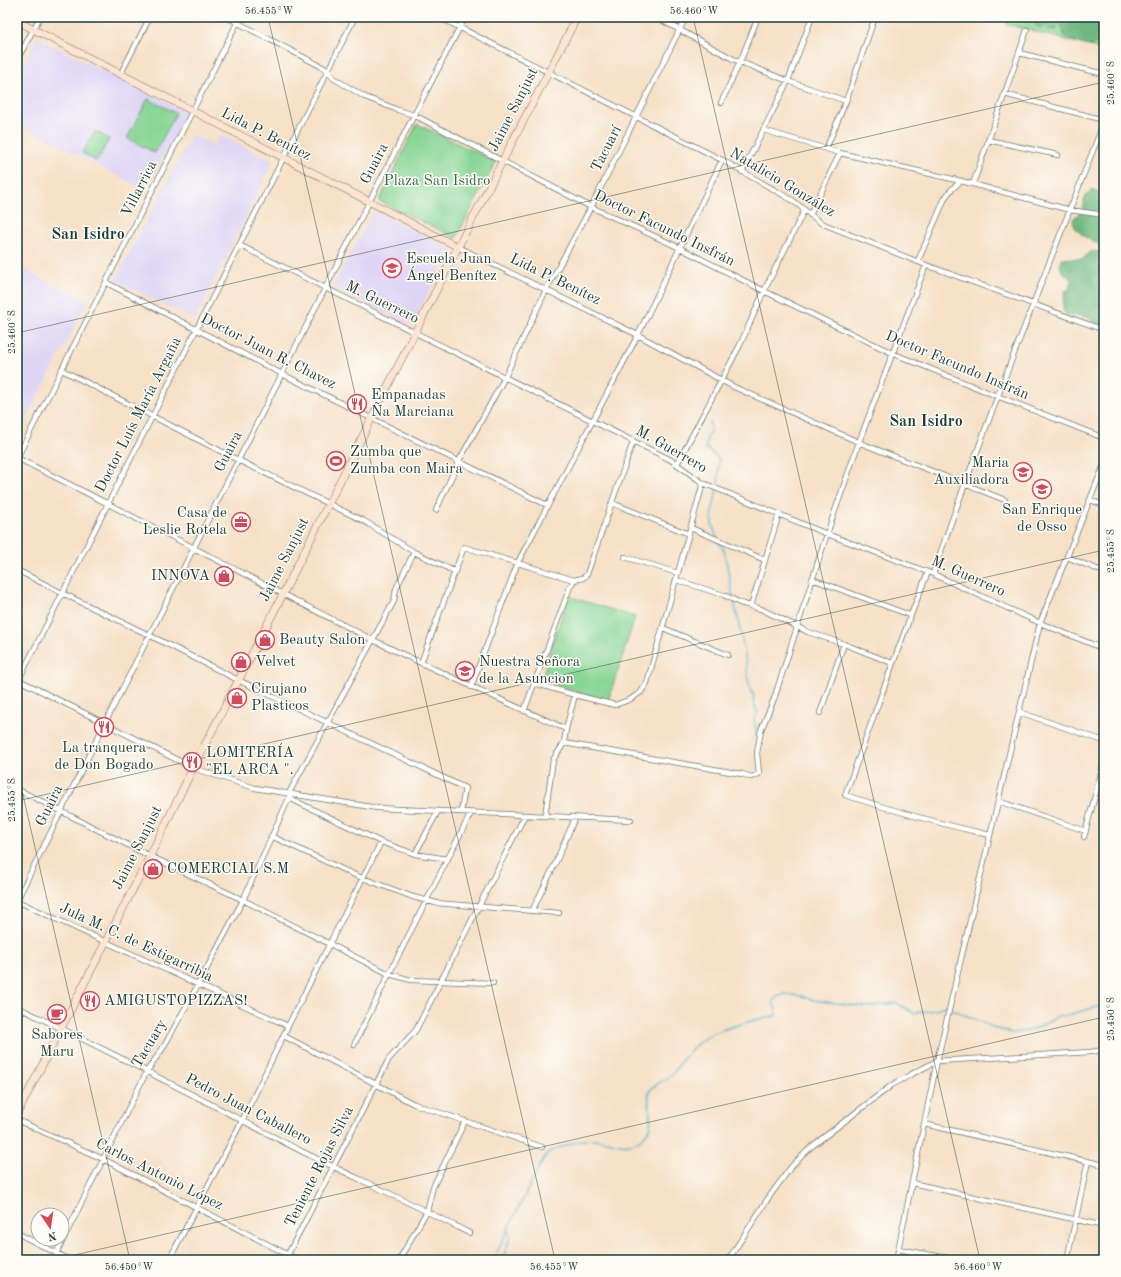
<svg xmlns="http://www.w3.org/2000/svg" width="1121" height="1277" font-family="'Old Standard TT',serif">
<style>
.built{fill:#ded5f5}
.green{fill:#88d695;stroke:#548a64}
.forest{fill:#6eb77e;stroke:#467a59}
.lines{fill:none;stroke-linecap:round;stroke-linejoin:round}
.stream{stroke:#4fb3ce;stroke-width:1.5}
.street-casing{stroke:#6a7667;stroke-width:6}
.secondary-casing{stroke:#6a7667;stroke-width:8}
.street{stroke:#fff;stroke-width:4.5}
.secondary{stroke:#fde4d1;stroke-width:7}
.ticks{fill:none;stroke:#1f3d34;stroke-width:1;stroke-opacity:0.45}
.labels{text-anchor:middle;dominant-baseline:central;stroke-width:3;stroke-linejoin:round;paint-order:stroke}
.street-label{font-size:15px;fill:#1f3d34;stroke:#fdfcf7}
.park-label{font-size:15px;fill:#39634c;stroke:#fdfcf7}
.poi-label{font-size:15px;fill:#1f3d34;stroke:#fdfcf7;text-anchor:start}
.neighbourhood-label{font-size:16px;font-weight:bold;fill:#1f3d34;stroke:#fdfcf7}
.neatline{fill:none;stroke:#1f3d34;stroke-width:1.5}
.ticks-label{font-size:10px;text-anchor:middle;fill:#1f3d34}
</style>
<rect width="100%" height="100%" fill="#fdfcf7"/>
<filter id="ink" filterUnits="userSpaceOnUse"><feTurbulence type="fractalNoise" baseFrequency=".025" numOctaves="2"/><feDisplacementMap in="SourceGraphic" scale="8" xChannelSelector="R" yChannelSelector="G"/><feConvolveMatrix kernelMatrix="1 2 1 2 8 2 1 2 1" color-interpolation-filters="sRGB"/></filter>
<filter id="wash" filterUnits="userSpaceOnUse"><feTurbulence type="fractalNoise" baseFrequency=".012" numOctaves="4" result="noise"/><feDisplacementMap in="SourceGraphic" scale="16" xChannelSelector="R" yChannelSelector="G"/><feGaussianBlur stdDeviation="0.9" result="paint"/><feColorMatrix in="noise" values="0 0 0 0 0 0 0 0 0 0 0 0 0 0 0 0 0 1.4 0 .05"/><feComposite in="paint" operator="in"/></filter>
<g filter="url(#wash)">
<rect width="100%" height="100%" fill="#f6e0c6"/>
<path class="built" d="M37,38L187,112L145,190L17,123V77Z
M192,135L215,145L220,135L273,161L195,320L115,280Z
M374,211L451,249L412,325L332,287Z
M17,267L88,301L17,437Z"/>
<path class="green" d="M1008,17H1104V50L1006,24Z
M148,99L176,113L155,153L127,138Z
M417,124L496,162L456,238L379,201Z
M95,131L109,139L97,161L82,153Z
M568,596L635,617L608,701L541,680Z"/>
<path class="forest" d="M1039,17H1104V47L1098,41L1090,46L1081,44L1064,36L1063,28L1058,20L1056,28L1057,30L1047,29L1044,26L1040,28L1036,25Z
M1091,190L1104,193V244L1102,246C1091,240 1073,233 1073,219L1083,209C1082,203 1086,194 1091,190Z
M1104,247V329L1095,326L1090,318L1077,315L1067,316C1060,310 1064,299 1065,291L1069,289L1072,280C1062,272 1059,271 1061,258L1083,259L1089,252L1101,251Z"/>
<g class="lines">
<path class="stream" d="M710,422L711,430L707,437L706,448L719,459L718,484L712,514V524L717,538
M718,542L724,550L733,597
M734,601L744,649L749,685L754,696L753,700L755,707L758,713L754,718L756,731V738
M951,1009L997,1029L1012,1033L1028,1031L1045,1024L1058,1016L1067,1015L1104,1005
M497,1252L518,1209L544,1158C546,1156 548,1153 550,1152C556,1148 584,1139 591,1139C609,1138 623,1152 641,1139C661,1125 642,1098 651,1089C656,1083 666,1080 671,1075C676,1070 678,1066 682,1060C690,1050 700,1039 712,1034C725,1028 741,1024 755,1020C762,1018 769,1019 776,1015V1011L773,1001L777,997L785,994L801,996L813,1000L866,1007L896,1003L914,1013L935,1010L944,1006L948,1008
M504,1256L510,1237L508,1229
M493,1260L495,1257"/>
</g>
</g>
<g filter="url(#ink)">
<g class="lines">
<defs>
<path id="street" d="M227,17L328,70L333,78L365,97L398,110L414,115L591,207L680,248L764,291L892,353L997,396L1104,438
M240,17L17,458C136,517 254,580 373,640C437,671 501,700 566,729
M439,17L722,160L792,200L821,223L926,265L1104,330
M656,17L733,59L788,81L846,101
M1019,53L1104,74
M17,60L40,17
M120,75L150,17
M1004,94L1104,120
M721,103L740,62L758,17
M763,130L840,153L961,181L1070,210L1104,215
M988,140L1058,155
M826,149L846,101L875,17
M742,172L788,81L812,17
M973,184L1027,30
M810,215L840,153
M239,245L671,460L703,483L827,534L933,574L1040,623L1104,649
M458,247L638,335L734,387L863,444L1005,500
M918,261L945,198L951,190L961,181
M107,283L282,374L547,505
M62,370L238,460L364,521L414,552L454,571
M677,464L740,345L764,291L804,211
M1090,500L1104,505
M612,503L689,534
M436,510L459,461L505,377L546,290L591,207L686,17
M691,528L765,560
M414,552L396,589L394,601L289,793V798L381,842L415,854L448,859
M625,557L678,573
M1067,557L1104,572
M17,570L62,593L149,635L238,680L465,788L461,812
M928,572C898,645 873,720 845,795C894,811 941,824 990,835
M933,574C986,421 1046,272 1104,122
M812,579L910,615
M676,580L724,595L740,603L761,609L808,632L844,644L820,713
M751,606L779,514
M663,628L728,655
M844,644L892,663
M421,663L464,547L574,580
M17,679L193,768L255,788L377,808L631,820
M17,683L355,17
M534,683L575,695L615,705L631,699L641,692L647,683L703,483
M471,687L518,562L638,335L722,160
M524,711L570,587L574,580L583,578L587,574L633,442
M1019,712L1104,741
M564,743L742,774L751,777L759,774L757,753L761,730L774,699L827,534L859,442L926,265
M17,789L150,856L243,900L389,974L411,980L493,983
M998,801L1086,831
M545,816L553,760L564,743L566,729L575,695
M271,836L357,876L413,897L436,903L559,913
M1084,837L1104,762
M415,854L438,811
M17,900L105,723L369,202L465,17
M17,901L288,1026
M532,911L555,864L575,818
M17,1007C114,1053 208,1103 303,1152C358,1179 414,1204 469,1233
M284,1036L414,1104L542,1147
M354,1045L389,974L471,813
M17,1120L103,1159L298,1260
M924,1124L1104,1165
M912,1183L1104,1226
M17,1233L70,1260
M898,1249L959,1260
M53,1260L147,1071L163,1048L198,985L243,900L289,798
M169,1260L242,1121L288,1026L381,842
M285,1260L389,1059L416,1030L525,815
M399,1260L427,1211L433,1187L465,1121
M498,1260L500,1256
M728,1260L769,1197L791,1167L811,1147L892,1085L910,1075L937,1061L1090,1052L1104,1050
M896,1260L937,1061L1040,623L1104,465
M1067,1260L1088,1161"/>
<path id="secondary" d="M17,21L458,247
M17,1114L150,856L193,768L283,594L458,247L577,17"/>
</defs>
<use href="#street" class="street-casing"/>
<use href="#secondary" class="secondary-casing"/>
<use href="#street" class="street"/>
<use href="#secondary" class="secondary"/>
</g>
</g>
<path class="ticks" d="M268,17L555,1260M693,17L980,1260M17,333L1104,82M17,769L130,1260M17,801L1104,550M53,1260L1104,1017"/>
<defs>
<symbol id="school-ring" viewBox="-11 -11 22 22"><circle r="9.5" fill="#fdfcf7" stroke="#d1495b" stroke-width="1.5"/><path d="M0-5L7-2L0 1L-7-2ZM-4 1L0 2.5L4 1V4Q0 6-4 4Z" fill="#d1495b"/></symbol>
<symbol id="restaurant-ring" viewBox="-11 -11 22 22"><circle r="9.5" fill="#fdfcf7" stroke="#d1495b" stroke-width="1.5"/><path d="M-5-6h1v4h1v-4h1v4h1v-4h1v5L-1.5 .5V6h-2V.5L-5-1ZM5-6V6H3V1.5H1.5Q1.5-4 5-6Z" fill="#d1495b"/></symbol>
<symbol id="stadium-ring" viewBox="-11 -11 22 22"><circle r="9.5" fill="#fdfcf7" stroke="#d1495b" stroke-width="1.5"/><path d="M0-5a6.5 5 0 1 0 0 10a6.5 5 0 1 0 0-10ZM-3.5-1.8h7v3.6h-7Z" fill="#d1495b"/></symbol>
<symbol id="office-ring" viewBox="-11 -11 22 22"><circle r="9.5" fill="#fdfcf7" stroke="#d1495b" stroke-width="1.5"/><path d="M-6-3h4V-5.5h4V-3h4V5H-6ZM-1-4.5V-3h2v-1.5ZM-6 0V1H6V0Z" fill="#d1495b"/></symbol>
<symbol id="shop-ring" viewBox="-11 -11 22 22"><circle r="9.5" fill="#fdfcf7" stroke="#d1495b" stroke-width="1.5"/><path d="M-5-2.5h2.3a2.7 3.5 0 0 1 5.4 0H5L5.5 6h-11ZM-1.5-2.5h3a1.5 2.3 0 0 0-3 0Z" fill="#d1495b"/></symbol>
<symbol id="cafe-ring" viewBox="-11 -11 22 22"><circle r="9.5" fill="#fdfcf7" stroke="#d1495b" stroke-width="1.5"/><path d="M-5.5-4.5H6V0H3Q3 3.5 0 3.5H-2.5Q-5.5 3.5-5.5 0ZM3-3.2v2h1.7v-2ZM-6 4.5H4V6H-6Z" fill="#d1495b"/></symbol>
</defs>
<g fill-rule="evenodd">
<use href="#school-ring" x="381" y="257" width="22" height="22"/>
<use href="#restaurant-ring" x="346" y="393" width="22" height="22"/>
<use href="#stadium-ring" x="325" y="450" width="22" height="22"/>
<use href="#school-ring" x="1012" y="461" width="22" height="22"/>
<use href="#school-ring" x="1031" y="478" width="22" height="22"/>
<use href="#office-ring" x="230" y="511" width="22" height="22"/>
<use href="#shop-ring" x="213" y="565" width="22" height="22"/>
<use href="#shop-ring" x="254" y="629" width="22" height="22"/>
<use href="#shop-ring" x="230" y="651" width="22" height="22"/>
<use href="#school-ring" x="454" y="660" width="22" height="22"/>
<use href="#shop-ring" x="226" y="687" width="22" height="22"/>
<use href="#restaurant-ring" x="93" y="716" width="22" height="22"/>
<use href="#restaurant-ring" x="181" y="751" width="22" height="22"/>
<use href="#shop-ring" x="142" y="858" width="22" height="22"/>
<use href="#restaurant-ring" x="79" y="990" width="22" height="22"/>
<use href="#cafe-ring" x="46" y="1003" width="22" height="22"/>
</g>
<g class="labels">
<g class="street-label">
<text transform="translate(514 110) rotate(-63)">Jaime Sanjust</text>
<text transform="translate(266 135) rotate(27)">Lida P. Benítez</text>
<text transform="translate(607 149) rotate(-63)">Tacuarí</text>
<text transform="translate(375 164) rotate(-63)">Guaira</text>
<text transform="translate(782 183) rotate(31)">Natalicio González</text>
<text transform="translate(140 189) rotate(-63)">Villarrica</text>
<text transform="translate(664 229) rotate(26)">Doctor Facundo Insfrán</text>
<text transform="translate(555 280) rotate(26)">Lida P. Benítez</text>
<text transform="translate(382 303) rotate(26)">M. Guerrero</text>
<text transform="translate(268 352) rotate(27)">Doctor Juan R. Chavez</text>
<text transform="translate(957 366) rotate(23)">Doctor Facundo Insfrán</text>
<text transform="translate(139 415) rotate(-63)">Doctor Luís María Argaña</text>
<text transform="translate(671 450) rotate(30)">M. Guerrero</text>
<text transform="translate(229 452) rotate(-63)">Guaira</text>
<text transform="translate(285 560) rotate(-63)">Jaime Sanjust</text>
<text transform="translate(968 577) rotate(24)">M. Guerrero</text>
<text transform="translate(50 806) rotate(-64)">Guaira</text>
<text transform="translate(138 848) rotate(-63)">Jaime Sanjust</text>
<text transform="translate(136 943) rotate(25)">Jula M. C. de Estigarribia</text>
<text transform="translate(150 1044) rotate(-59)">Tacuary</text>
<text transform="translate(248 1110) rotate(27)">Pedro Juan Caballero</text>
<text transform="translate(320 1167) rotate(-63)">Teniente Rojas Silva</text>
<text transform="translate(159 1175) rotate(27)">Carlos Antonio López</text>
</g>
<g class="park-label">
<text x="437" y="181">Plaza San Isidro</text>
</g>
<g class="poi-label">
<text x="406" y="259">Escuela Juan<tspan x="406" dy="17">Ángel Benítez</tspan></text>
<text x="371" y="395">Empanadas<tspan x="371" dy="17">Ña Marciana</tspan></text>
<text x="350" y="452">Zumba que<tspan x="350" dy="17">Zumba con Maira</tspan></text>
<text x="1009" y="463" text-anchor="end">Maria<tspan x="1009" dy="17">Auxiliadora</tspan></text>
<text x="1042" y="510" text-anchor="middle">San Enrique<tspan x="1042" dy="17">de Osso</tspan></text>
<text x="227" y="513" text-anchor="end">Casa de<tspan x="227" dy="17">Leslie Rotela</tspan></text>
<text x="210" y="576" text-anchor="end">INNOVA</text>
<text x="279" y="640">Beauty Salon</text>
<text x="255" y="662">Velvet</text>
<text x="479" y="662">Nuestra Señora<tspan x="479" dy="17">de la Asuncion</tspan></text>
<text x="251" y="689">Cirujano<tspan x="251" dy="17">Plasticos</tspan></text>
<text x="104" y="748" text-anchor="middle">La tranquera<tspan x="104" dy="17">de Don Bogado</tspan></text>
<text x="206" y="753">LOMITERÍA<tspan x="206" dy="17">"EL ARCA ".</tspan></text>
<text x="167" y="869">COMERCIAL S.M</text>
<text x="104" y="1001">AMIGUSTOPIZZAS!</text>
<text x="57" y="1035" text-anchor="middle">Sabores<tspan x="57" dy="17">Maru</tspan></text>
</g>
<g class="neighbourhood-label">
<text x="88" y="235">San Isidro</text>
<text x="926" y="422">San Isidro</text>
</g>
</g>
<rect width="1121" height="1277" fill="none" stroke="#fdfcf7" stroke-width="44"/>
<g transform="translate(50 1227) rotate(167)"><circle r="19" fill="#fdfcf7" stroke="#a4b0a9"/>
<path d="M0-3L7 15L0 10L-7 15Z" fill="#d1495b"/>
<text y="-6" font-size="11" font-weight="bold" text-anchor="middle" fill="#1f3d34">N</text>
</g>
<rect x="22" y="22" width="1077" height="1233" class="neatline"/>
<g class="ticks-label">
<text x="269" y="14">56.455°W</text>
<text x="694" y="14">56.460°W</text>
<text transform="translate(1110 83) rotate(-90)" y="4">25.460°S</text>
<text transform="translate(11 332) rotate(-90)" y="4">25.460°S</text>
<text transform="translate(1110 551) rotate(-90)" y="4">25.455°S</text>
<text transform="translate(11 800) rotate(-90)" y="4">25.455°S</text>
<text transform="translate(1110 1019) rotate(-90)" y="4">25.450°S</text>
<text x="129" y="1270">56.450°W</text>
<text x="554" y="1270">56.455°W</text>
<text x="978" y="1270">56.460°W</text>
</g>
</svg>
